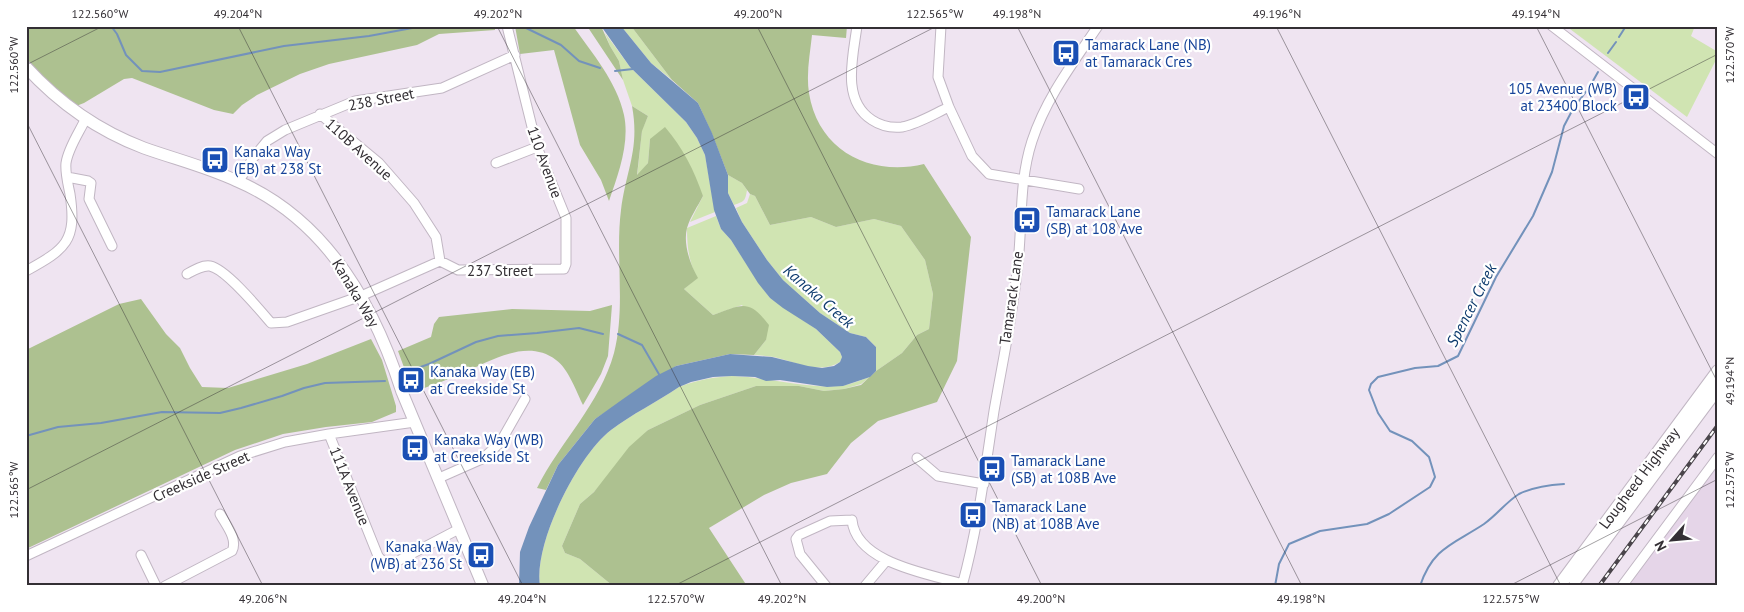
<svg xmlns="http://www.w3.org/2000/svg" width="1744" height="612" font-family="'PT Sans',sans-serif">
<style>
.built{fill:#e5d5e8}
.green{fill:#d0e4b2}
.forest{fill:#adc190}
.water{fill:#7392bb}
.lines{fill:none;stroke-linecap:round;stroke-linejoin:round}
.stream{stroke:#7392bb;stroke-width:2}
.minor-casing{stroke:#c1b6c3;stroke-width:11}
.major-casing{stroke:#c1b6c3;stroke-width:13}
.highway-casing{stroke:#c1b6c3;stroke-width:14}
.minor{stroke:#fff;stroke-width:9}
.major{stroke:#fff;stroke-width:11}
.highway{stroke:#fff;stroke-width:12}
.rail-casing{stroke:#4a454b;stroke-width:4}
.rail{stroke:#fff;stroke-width:2;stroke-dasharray:5.5;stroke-linecap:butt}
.ticks{fill:none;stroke:#332f34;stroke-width:1;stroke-opacity:0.45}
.labels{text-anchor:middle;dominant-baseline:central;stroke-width:4.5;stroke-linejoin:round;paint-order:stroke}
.transit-label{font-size:15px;fill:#164399;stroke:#fff;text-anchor:start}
.street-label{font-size:15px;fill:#332f34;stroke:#fff}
.water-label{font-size:16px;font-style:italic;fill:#0e3b6e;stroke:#fff}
.neatline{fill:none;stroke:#332f34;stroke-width:2}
.ticks-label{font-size:12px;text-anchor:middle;fill:#332f34}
</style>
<rect width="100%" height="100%" fill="#efe4f1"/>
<path class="built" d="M1718,458V586H1623Z"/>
<path class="green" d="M621,26H631L672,80L651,63Z
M1566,26H1695L1691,36L1718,52V56L1687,117Z
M605,33L630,67L686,122L697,138L705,155L715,212L690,222L703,196L650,139L648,163L637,177L642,130L648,116L632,106L623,80L619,61L610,46Z
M728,175L742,183L747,190C745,201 745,201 734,205L728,193Z
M750,194L755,196L770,225L811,217L836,227L874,219L901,226L925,260L933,294L929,329L917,335L902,353L876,371V347L866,337L850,333L820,313L783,280L767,260L742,222L736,208L747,203Z
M716,216L721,229L731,240L758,282L770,298L816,329L840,352L842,357L840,362C820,375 795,362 774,357C767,356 760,355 754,355L766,340L742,305L713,315L684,289L697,278C689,262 687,247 687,228Z
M732,376C767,377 805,389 840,386C850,385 860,380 870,377L861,384L844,389L824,391L799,386H756L700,405L648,430L594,492L580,504L562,546L565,553L580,559L613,586H540C533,544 578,455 611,430C632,414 657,402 679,387C697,380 714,377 732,376Z"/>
<path class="forest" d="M26,26H495V30L439,34L417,45L329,64L300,74L257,95L242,105L233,114L214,110L132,78L124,79L84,103L71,108L26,67Z
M515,26H573C592,53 617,82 624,115C630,143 618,175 609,201L601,180L580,145L554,50L520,54Z
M587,26H601L610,46L619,61L623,80Z
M631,26H847L846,38L812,35C810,54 806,74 809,93C818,151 871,177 924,164L971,237L957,361L937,402L878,421L851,443L827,474L791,483L764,495L709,528L747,586H613L580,559L565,553L562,546L580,504L594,492L629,447L648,430L700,405L756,386H799L824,391L844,389L861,385L876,371L902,353L917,335L929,329L933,294L925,260L901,226L874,219L836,227L811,217L770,225L755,196L750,194L742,183L728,175L712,134L698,103L672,80Z
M632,106L648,116L642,131L637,175L648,163L650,139L665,127C683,148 694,170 703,196C698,206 690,217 687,228C683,244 690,264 698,278L684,289L713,315C742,305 748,298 769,325L766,340L754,355L730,354L676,366L595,419L558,465L546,490L537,488C560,442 600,404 614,353C626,307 615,257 621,210C626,170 640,149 632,106Z
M141,299L166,334L180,348L190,368L202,387L228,388L307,364L371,339L382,360L396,406V412L372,422L326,427L283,434L235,450L26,549V350L119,304Z
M612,305L608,356L601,374L583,405C577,393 568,368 556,360C527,338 491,361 463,373C447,380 430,386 413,392L398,351L431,337L434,324L439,317L512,309L590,311Z"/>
<path class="water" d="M601,26H621L651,63L698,103L712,133L728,175V193L742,222L767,260L783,280L820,313L850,333L866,337L876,347V371L870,377L843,386L827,387L780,380L766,381L755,377L732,376L713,377L691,382L679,387C657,402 632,414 611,430C578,455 533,544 540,586H519L520,552L529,527L558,465L595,419L623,399L656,376L676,366L730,354L772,357L808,366L822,368L834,366L840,362L842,357L840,352L816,329L783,308L770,298L758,283L731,240L721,229L714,210L705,155L697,138L686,122L630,67Z"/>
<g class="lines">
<path class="stream" d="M111,26L117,34L126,55L142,71L160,72L284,46L369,36L423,26
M26,27L28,26
M524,27L561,45L579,61L600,68
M1619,37L1626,26
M1608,53L1616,42
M615,71L633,69
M618,334L642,345L660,376
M412,370L429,364L476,342L498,336L537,333L579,328L603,334
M26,436L58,427L101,423L162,412L220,413L241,408L282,396L304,388L325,383L385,381
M1275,586L1279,564L1289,544L1320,531L1367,524L1389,514L1430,487L1435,477L1429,457L1412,441L1390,431L1378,413L1369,390L1371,384L1378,377L1415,368L1438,366L1458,356L1496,277L1533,216L1552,172L1564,126L1574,107L1589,88L1598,72
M1420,586C1433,547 1454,544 1484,524C1497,515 1506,502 1519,494C1533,487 1549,485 1564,484"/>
<defs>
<path id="minor" d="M857,26C853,57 841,100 872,120C881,126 892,128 902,127C918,124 934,114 949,107
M941,26L938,77L949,107L972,156L989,174L1079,189
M1552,26L1718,154
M320,114L379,163L414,203L436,237L440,261
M496,163L537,147
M67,177L88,181L91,183L89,199L112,246
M239,181L253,158L267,141L285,130L355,101L442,88L515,55
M440,261L458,270L564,269L566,264V218L537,147L507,26
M26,271C66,249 77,241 70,194C68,184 65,173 66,163C68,148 80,131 86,118
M187,274C194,270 202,265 210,266C226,269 259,309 271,323L287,322L361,296L440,261
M329,434L378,556C383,563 388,564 396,562L459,529
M917,458L938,476L984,484
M439,478L482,459L500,443L525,399
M852,520C856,563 929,574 963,584
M141,555L156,586
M26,556L240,456L285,442L329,434L415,422
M165,586L232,551C238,539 226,525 220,514
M826,586L800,554L796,539L799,535L830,521L852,520
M865,586L886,561
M962,586C978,528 985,470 994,411C1002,365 1012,319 1017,272C1023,228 1018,184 1032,141C1046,98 1073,63 1098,26
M1622,586L1718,457"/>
<path id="major" d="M26,67C58,102 99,131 144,148C175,159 207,167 237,181C326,219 374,304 402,392L483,586"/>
<path id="highway" d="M1575,580L1718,388
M1559,586L1718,371"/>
</defs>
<use href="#minor" class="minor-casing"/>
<use href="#major" class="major-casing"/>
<use href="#highway" class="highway-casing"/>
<use href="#minor" class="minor"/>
<use href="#major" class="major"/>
<use href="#highway" class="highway"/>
<defs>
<path id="rail" d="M1599,586L1718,425"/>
</defs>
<use href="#rail" class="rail-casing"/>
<use href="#rail" class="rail"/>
</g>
<path class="ticks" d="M238,26L523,586M497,26L782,586M757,26L1042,586M1017,26L1302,586M1276,26L1561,586M1536,26L1718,383M26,65L103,26M26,121L263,586M26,490L937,26M674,586L1718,54M1509,586L1718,479"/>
<defs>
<symbol id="bus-square" viewBox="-11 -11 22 22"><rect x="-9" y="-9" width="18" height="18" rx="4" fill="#1a4fb4" stroke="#fff"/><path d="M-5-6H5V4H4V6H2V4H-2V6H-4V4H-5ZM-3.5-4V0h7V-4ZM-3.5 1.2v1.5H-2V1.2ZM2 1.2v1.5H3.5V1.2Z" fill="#fff"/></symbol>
</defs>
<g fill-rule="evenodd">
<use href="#bus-square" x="1050" y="37" width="32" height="32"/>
<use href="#bus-square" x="1620" y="81" width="32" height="32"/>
<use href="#bus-square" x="199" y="144" width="32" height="32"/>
<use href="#bus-square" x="1011" y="204" width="32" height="32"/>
<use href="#bus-square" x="395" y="364" width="32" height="32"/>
<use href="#bus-square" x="399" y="432" width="32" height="32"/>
<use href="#bus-square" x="976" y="453" width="32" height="32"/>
<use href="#bus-square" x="957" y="499" width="32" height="32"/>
<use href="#bus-square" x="465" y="539" width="32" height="32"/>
</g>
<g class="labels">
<g class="transit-label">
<text x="1085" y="44">Tamarack Lane (NB)<tspan x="1085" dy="17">at Tamarack Cres</tspan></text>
<text x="1617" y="88" text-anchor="end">105 Avenue (WB)<tspan x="1617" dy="17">at 23400 Block</tspan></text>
<text x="234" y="151">Kanaka Way<tspan x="234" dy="17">(EB) at 238 St</tspan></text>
<text x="1046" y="211">Tamarack Lane<tspan x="1046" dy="17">(SB) at 108 Ave</tspan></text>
<text x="430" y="371">Kanaka Way (EB)<tspan x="430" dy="17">at Creekside St</tspan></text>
<text x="434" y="439">Kanaka Way (WB)<tspan x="434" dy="17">at Creekside St</tspan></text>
<text x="1011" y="460">Tamarack Lane<tspan x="1011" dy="17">(SB) at 108B Ave</tspan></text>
<text x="992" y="506">Tamarack Lane<tspan x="992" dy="17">(NB) at 108B Ave</tspan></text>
<text x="462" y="546" text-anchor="end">Kanaka Way<tspan x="462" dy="17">(WB) at 236 St</tspan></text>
</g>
<g class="street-label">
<text transform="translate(381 99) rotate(-11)">238 Street</text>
<text transform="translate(359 149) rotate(42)">110B Avenue</text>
<text transform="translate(545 162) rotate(70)">110 Avenue</text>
<text x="500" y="270">237 Street</text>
<text transform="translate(356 293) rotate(59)">Kanaka Way</text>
<text transform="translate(1011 298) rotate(-82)">Tamarack Lane</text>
<text transform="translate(201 476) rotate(-24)">Creekside Street</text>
<text transform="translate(1639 478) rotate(-53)">Lougheed Highway</text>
<text transform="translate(350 486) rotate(68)">111A Avenue</text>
</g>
<g class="water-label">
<text transform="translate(819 296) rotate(41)">Kanaka Creek</text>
<text transform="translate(1471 305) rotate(-63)">Spencer Creek</text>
</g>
</g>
<rect width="1744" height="612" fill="none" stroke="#ffffff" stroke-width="55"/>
<g transform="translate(1672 540) rotate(243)" stroke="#ffffff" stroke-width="4" paint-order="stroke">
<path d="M0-4L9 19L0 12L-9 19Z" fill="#332f34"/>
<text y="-8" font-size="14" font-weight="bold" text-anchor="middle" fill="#332f34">N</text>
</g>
<rect x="28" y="28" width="1688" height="556" class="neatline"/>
<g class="ticks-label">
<text x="100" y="18">122.560°W</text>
<text x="238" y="18">49.204°N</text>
<text x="498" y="18">49.202°N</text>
<text x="758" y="18">49.200°N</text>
<text x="935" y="18">122.565°W</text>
<text x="1017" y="18">49.198°N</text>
<text x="1277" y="18">49.196°N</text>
<text x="1536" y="18">49.194°N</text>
<text transform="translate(1730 55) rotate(-90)" y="4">122.570°W</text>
<text transform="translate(14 65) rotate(-90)" y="4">122.560°W</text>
<text transform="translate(1730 381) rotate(-90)" y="4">49.194°N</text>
<text transform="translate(1730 480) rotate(-90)" y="4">122.575°W</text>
<text transform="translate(14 490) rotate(-90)" y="4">122.565°W</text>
<text x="263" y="603">49.206°N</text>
<text x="522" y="603">49.204°N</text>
<text x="676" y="603">122.570°W</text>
<text x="782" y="603">49.202°N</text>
<text x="1041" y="603">49.200°N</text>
<text x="1301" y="603">49.198°N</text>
<text x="1511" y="603">122.575°W</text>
</g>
</svg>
